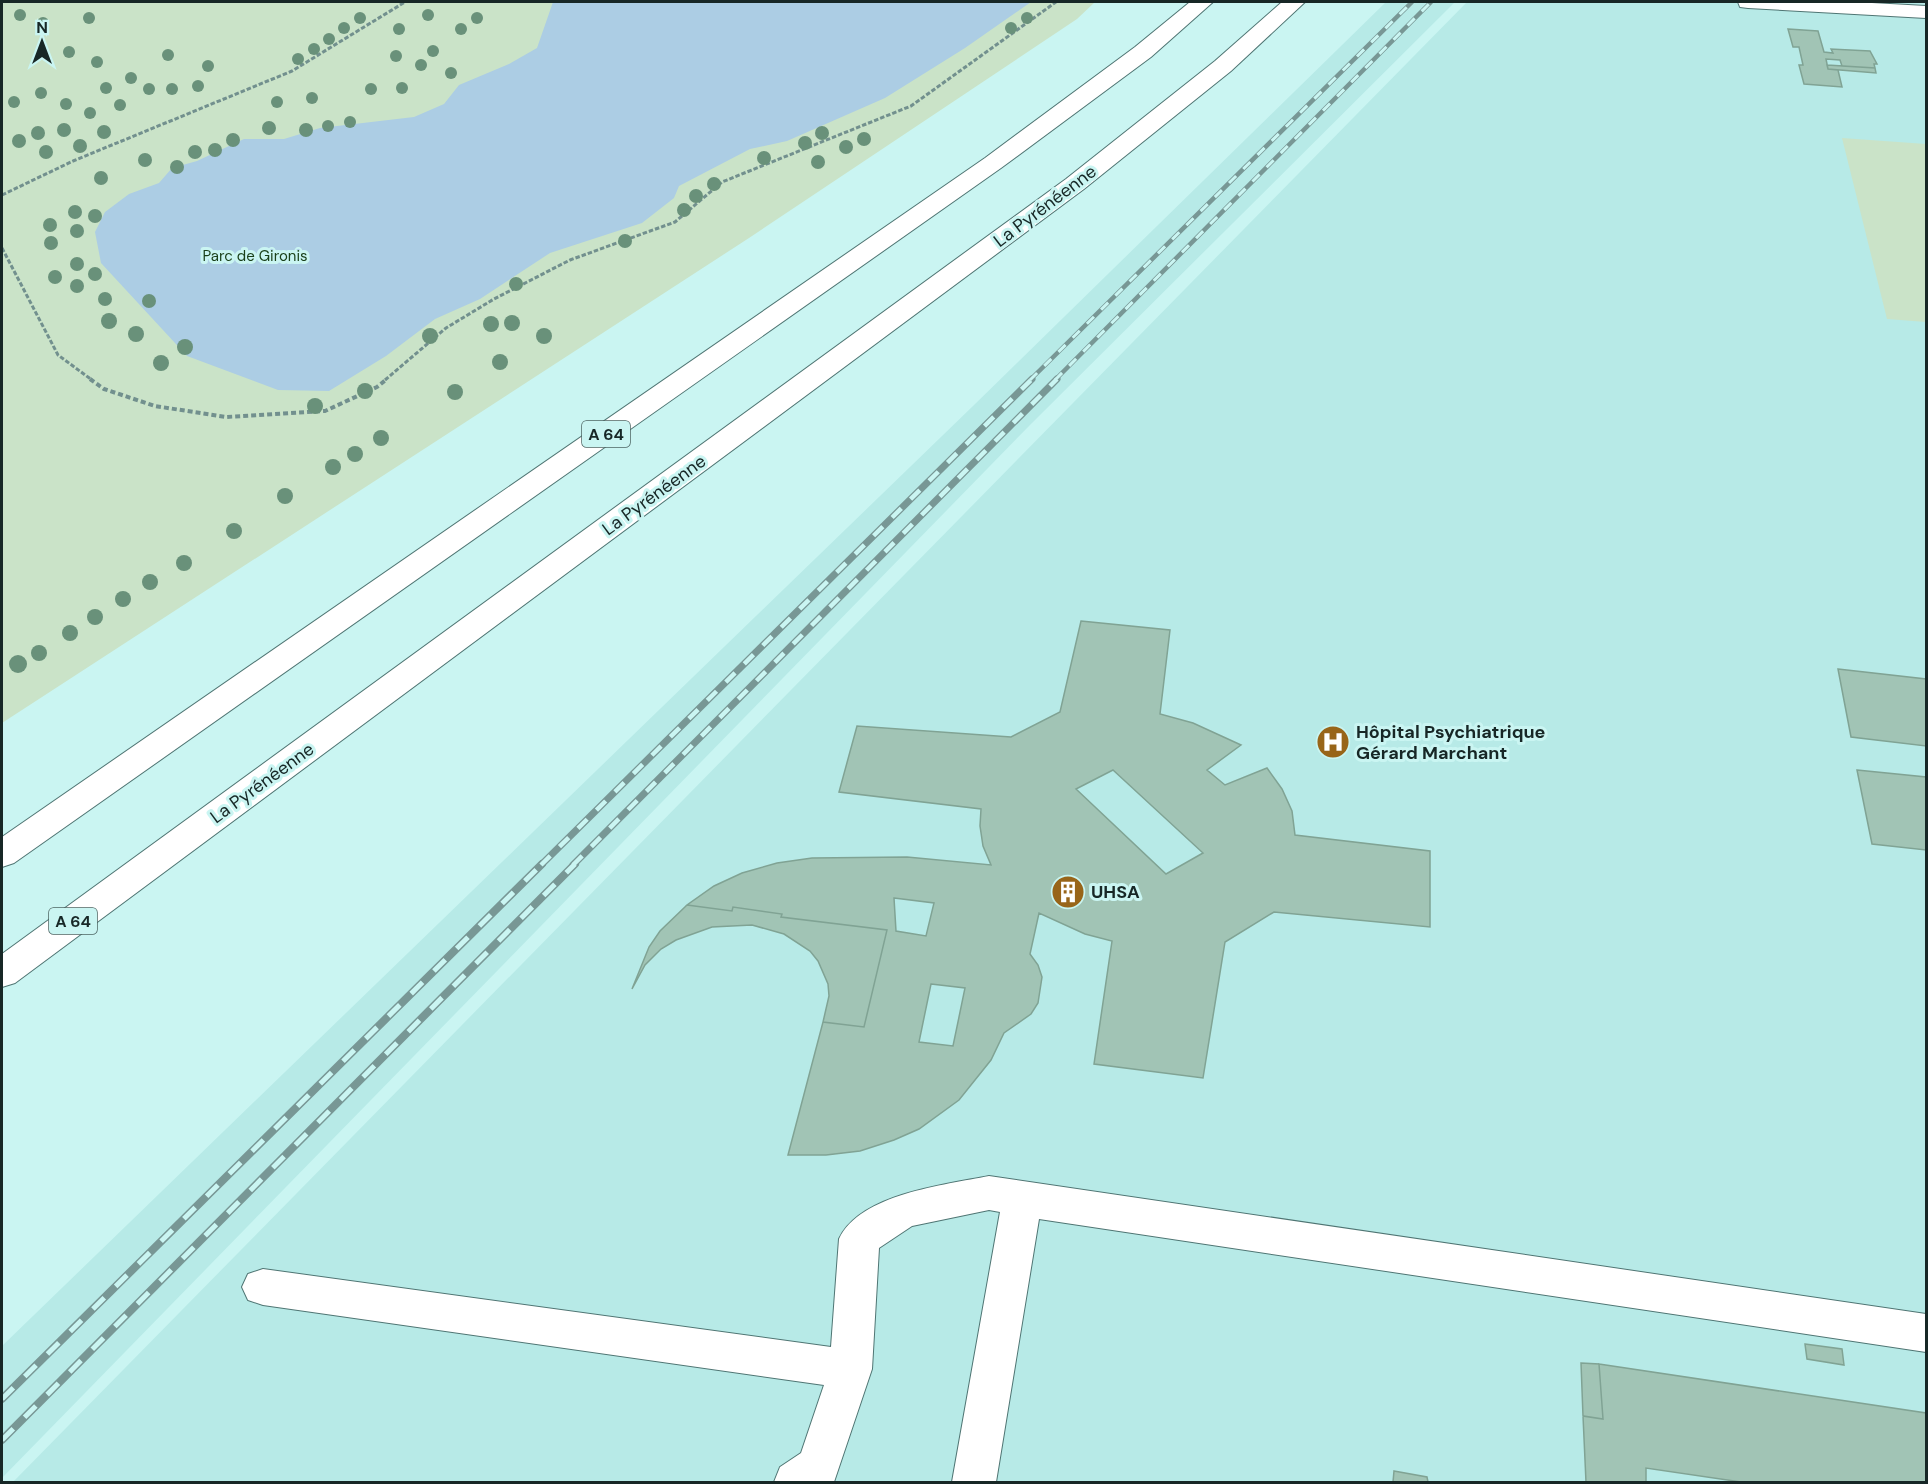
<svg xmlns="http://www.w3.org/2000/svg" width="1928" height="1484" font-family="'DM Sans',sans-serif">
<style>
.built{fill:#b7eae7}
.green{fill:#cae3c8}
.water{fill:#accde4}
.building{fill:#a1c4b5;stroke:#80a394;stroke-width:1.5;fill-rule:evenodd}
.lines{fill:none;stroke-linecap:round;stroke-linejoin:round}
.minor-casing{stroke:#4f7573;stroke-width:2}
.highway-casing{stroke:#4f7573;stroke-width:2}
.path-far1{stroke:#72908e;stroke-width:3;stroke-dasharray:4.5 2;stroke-linecap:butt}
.path{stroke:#72908e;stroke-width:4;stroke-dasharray:5 3;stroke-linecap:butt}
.minor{fill:#fff;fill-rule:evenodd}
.highway{fill:#fff;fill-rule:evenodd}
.rail-far2-casing{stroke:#789795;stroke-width:4.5}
.rail-far1-casing{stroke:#789795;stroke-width:7}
.rail-casing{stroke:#789795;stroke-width:8}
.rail-far2{stroke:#caf5f2;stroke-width:3;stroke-dasharray:10;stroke-linecap:butt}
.rail-far1{stroke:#caf5f2;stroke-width:4.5;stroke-dasharray:13;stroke-linecap:butt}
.rail{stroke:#caf5f2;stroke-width:5;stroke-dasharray:16;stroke-linecap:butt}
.tree{fill:#69917a}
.labels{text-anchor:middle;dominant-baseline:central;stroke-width:6;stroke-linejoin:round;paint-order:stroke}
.far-park-label{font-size:15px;fill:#193f18;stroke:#caf5f2}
.shield{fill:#caf5f2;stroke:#4d6563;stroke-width:1.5}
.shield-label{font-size:16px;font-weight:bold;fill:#172726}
.street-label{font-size:18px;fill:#172726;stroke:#caf5f2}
.poi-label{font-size:18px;font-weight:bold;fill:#172726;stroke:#caf5f2;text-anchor:start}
</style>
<rect width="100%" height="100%" fill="#caf5f2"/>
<path class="built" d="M1386,2H1455L1030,425L2,1478V1346L973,406Z
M1467,2H1926V1482H13Z"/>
<path class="green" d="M2,2H1095L1077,19L749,238L2,723Z
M1842,138L1926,144V322L1887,319Z"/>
<path class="water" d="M553,2H1031L965,48L885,98L787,141L750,149L679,186L674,198L642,223L550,253L480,299L435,319L386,356L329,391L278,390L187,356L101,263L95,232L105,212L129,194L159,183L172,168L197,161L244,139H284L320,128L414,117L444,104L459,85L509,64L537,48Z"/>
<path class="building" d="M1788,29L1818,31L1824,52L1833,53L1831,49L1870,51L1877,64H1874L1875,68L1842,66L1840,60L1826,59L1828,69L1838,70L1842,87L1804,84L1799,65H1803L1799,47H1793Z
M1827,65L1875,68L1876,73L1828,69Z
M1081,621L1170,630L1160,714L1193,723L1241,745L1207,770L1225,785L1267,768L1282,789L1292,811L1295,835L1430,851V927L1274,912L1225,942L1203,1078L1094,1064L1112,941L1085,934L1039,913L1030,954L1038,965L1042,977L1038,1003L1031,1014L1004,1033L991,1060L959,1100L919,1129L894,1140L860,1151L826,1155H788L823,1022L864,1027L887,930L781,917L782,914L733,907L732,911L687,905L714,886L742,873L777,863L812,858L907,857L991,865L983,846L980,826L981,809L839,792L857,726L1011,737L1060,712ZM1113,770L1203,853L1166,874L1076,789ZM894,898L934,903L926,936L896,931ZM931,984L965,988L953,1046L919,1042Z
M1838,669L1926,679V746L1851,737Z
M1857,770L1926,777V850L1872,844Z
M687,905L732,911L733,907L782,914L781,917L887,930L864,1027L823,1022L829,996L828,984L818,961L810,951L784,934L752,925L712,927L676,940L661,949L645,965L632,989L649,947L660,931Z
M1805,1344L1842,1349L1844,1365L1807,1359Z
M1581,1363L1599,1364L1603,1419L1583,1416Z
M1599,1364L1926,1413V1482H1741L1646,1468V1482H1586L1583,1416L1603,1419Z
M1394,1471L1427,1477L1428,1482H1393Z"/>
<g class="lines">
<defs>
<path id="minor" d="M1738,2H1854L1926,6V18L1748,8L1740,7Z
M989,1176L1926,1314V1352L1039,1219L996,1482H952L1000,1212L989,1210L912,1226L879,1248L872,1369L834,1482H774L780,1467L801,1453L824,1385L263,1305L248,1300L242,1287L248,1274L263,1269L831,1347L839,1239C860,1194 944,1185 989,1176Z"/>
<path id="highway" d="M1190,2H1213L1151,57L1001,168L14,863L2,867V837L985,158L1135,47Z
M1282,2H1305L1231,71L1084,189L15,983L2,987V954L1066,179L1215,61Z"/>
</defs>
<use href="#minor" class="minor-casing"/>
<use href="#highway" class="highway-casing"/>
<path class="path-far1" d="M2,195L73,161L292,71L405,2
M2,248L58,355L92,380
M385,380L446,328L494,299L570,260L675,222L722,182L911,106L1056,2"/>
<path class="path" d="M90,379L104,389L155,406L226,417L325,411L377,387L387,379"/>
<use href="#minor" class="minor"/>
<use href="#highway" class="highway"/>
<defs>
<path id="rail-far2" d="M1030,380L1412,2
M1055,380L1431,2"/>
<path id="rail-far1" d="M541,865L1032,379
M573,865L1057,379"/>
<path id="rail" d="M2,1399L542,864
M2,1440L575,864"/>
</defs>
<use href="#rail-far2" class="rail-far2-casing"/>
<use href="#rail-far1" class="rail-far1-casing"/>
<use href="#rail" class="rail-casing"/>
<use href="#rail-far2" class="rail-far2"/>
<use href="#rail-far1" class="rail-far1"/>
<use href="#rail" class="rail"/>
</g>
<g class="tree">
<circle cx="20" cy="15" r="6"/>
<circle cx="428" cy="15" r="6"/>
<circle cx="89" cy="18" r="6"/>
<circle cx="360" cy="18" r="6"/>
<circle cx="477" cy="18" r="6"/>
<circle cx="1027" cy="18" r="6"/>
<circle cx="43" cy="23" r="6"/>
<circle cx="344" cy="28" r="6"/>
<circle cx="1011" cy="28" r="6"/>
<circle cx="399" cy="29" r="6"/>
<circle cx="461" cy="29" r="6"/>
<circle cx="329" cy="39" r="6"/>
<circle cx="314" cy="49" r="6"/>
<circle cx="433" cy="51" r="6"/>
<circle cx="69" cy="52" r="6"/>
<circle cx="168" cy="55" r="6"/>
<circle cx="396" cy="56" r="6"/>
<circle cx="298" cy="59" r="6"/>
<circle cx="97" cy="62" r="6"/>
<circle cx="421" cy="65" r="6"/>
<circle cx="208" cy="66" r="6"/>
<circle cx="451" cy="73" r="6"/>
<circle cx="131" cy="78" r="6"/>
<circle cx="198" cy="86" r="6"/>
<circle cx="106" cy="88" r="6"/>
<circle cx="402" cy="88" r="6"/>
<circle cx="149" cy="89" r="6"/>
<circle cx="172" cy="89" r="6"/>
<circle cx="371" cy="89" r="6"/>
<circle cx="41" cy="93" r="6"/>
<circle cx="312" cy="98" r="6"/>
<circle cx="14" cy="102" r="6"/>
<circle cx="277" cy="102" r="6"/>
<circle cx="66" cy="104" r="6"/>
<circle cx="120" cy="105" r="6"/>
<circle cx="90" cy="113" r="6"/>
<circle cx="350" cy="122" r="6"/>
<circle cx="328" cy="126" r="6"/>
<circle cx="269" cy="128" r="7"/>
<circle cx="64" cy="130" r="7"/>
<circle cx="306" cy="130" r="7"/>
<circle cx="104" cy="132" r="7"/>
<circle cx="38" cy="133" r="7"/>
<circle cx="822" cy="133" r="7"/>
<circle cx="864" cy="139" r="7"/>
<circle cx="233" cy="140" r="7"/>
<circle cx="19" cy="141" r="7"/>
<circle cx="805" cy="143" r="7"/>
<circle cx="80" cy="146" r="7"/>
<circle cx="846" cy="147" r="7"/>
<circle cx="215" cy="150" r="7"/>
<circle cx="46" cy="152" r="7"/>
<circle cx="195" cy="152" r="7"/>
<circle cx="764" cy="158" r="7"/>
<circle cx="145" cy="160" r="7"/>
<circle cx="818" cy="162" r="7"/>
<circle cx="177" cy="167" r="7"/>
<circle cx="101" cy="178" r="7"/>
<circle cx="714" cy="184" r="7"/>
<circle cx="696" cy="196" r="7"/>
<circle cx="684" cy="210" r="7"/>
<circle cx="75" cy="212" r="7"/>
<circle cx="95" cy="216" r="7"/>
<circle cx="50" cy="225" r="7"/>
<circle cx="77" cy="231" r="7"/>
<circle cx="625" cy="241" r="7"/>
<circle cx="51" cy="243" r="7"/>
<circle cx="77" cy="264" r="7"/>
<circle cx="95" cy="274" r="7"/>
<circle cx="55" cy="277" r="7"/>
<circle cx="516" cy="284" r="7"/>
<circle cx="77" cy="286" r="7"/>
<circle cx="105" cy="299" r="7"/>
<circle cx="149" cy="301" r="7"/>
<circle cx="109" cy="321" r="8"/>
<circle cx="512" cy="323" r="8"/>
<circle cx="491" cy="324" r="8"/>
<circle cx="136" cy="334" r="8"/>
<circle cx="430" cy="336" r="8"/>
<circle cx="544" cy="336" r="8"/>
<circle cx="185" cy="347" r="8"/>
<circle cx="500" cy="362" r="8"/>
<circle cx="161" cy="363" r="8"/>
<circle cx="365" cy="391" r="8"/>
<circle cx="455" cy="392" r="8"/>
<circle cx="315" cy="406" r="8"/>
<circle cx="381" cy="438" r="8"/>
<circle cx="355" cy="454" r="8"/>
<circle cx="333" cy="467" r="8"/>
<circle cx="285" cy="496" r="8"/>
<circle cx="234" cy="531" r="8"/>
<circle cx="184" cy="563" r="8"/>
<circle cx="150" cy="582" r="8"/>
<circle cx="123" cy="599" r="8"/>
<circle cx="95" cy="617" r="8"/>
<circle cx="70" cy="633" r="8"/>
<circle cx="39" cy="653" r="8"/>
<circle cx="18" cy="664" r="9"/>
</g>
<defs>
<symbol id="hospital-disc" viewBox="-11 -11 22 22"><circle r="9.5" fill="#986519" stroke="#caf5f2"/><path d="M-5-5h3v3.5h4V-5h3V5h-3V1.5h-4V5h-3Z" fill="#fff"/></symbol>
<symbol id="building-disc" viewBox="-11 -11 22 22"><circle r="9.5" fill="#986519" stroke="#caf5f2"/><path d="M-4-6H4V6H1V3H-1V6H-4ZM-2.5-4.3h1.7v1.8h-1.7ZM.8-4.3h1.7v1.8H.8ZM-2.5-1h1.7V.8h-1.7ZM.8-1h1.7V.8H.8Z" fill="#fff"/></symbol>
</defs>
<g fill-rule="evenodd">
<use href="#hospital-disc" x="1314" y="723" width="38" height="38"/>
<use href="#building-disc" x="1049" y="873" width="38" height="38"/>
</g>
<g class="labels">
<g class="far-park-label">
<text x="255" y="256">Parc de Gironis</text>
</g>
<g class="shield">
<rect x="582" y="421" width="48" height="26" rx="4.5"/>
<rect x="49" y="908" width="48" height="26" rx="4.5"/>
</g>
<g class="shield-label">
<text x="606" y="434">A 64</text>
<text x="73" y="921">A 64</text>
</g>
<g class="street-label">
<text transform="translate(1045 206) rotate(-37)">La Pyrénéenne</text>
<text transform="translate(654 495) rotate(-36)">La Pyrénéenne</text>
<text transform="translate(262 783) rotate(-36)">La Pyrénéenne</text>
</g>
<g class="poi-label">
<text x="1356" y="732">Hôpital Psychiatrique<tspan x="1356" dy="21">Gérard Marchant</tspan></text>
<text x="1091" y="892">UHSA</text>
</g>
</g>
<rect width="1928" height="1484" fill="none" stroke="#172726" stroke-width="6"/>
<g transform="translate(42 42)" stroke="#caf5f2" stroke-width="4.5" paint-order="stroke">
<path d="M0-4.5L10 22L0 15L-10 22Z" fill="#172726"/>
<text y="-9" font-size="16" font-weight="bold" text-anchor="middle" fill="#172726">N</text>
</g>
</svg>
